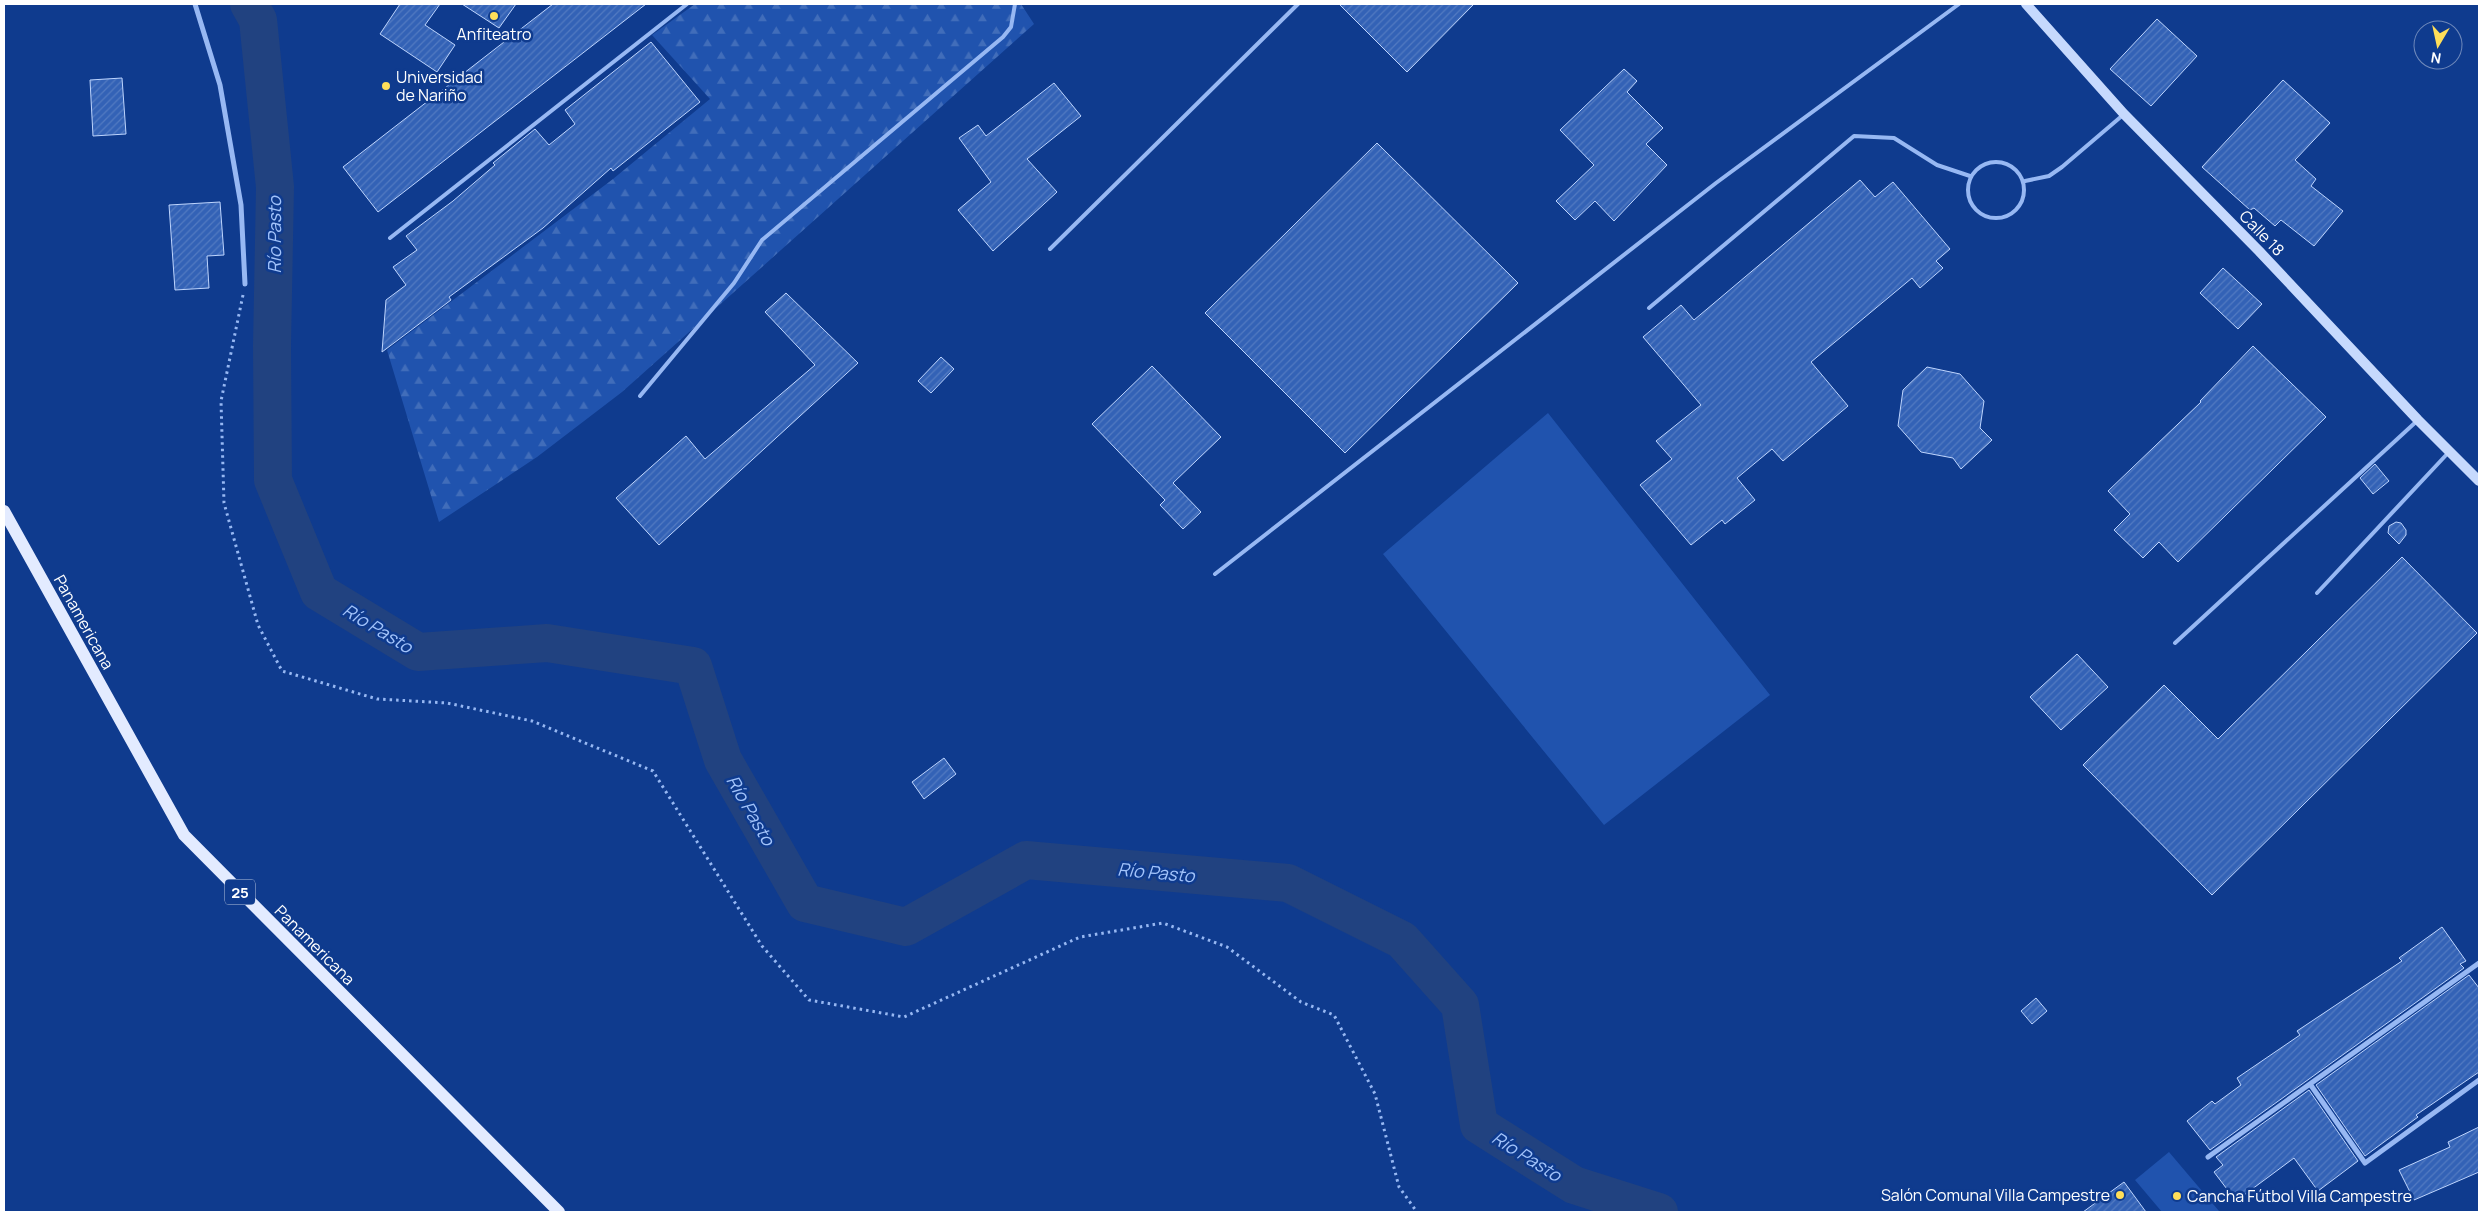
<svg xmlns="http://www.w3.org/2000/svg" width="2483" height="1216" font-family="Manrope,sans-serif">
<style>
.grass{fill:#2053ae}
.forest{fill:url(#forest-firs)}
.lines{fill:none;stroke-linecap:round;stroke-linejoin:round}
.river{stroke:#214280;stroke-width:38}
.building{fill:url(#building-hatch);stroke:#bed5fe}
.path{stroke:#97b8f3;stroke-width:3;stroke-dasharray:2.5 4;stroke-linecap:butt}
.lane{stroke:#97b8f3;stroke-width:4}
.street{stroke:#97b8f3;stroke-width:5}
.secondary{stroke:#c6d9fd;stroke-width:10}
.primary{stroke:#e3ebff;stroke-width:12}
.poi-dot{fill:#ffde59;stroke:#0f3b8e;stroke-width:2}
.labels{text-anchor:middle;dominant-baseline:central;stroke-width:5;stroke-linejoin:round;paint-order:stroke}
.shield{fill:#0f3b8e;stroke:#b7c4dd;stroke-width:1}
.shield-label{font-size:15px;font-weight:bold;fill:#fff}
.poi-label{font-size:16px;fill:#fff;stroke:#0f3b8e;text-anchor:start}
.street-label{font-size:16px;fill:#fff;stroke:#0f3b8e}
.water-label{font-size:18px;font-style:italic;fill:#a2c3fa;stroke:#0f3b8e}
</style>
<defs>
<pattern id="forest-firs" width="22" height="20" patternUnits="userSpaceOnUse" patternTransform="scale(1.25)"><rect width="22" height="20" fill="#2053ae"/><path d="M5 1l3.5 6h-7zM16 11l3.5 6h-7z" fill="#416dba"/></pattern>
<pattern id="building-hatch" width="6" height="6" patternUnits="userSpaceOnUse" patternTransform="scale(1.25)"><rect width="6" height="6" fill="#3362b6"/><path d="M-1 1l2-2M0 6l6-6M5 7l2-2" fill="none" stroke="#527ac1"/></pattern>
</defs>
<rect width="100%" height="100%" fill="#0f3b8e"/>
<path class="grass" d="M1548,413L1770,695L1604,825L1383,554Z
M2169,1152L2219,1211L2217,1212H2162L2135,1180Z"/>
<path class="forest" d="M695,4H1021L1034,24L622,392L537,457L439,522L387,350L613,179L710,99L652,35Z"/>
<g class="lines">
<path class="river" d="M249,4L258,20L275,187L272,346L273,480L319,592L418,652L547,643L693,666L723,760L805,903L906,927L1026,860L1288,883L1402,940L1460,1005L1479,1125L1574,1185L1659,1212"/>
</g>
<path class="building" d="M400,4H440L425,25L455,45L437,72L380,34Z
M462,4H516L499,28Z
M553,4H646L378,212L343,167Z
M1339,4H1474L1407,72Z
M2157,19L2197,56L2151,106L2110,69Z
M651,42L700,102L613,171L611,168L543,228L449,297L451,300L382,352L386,300L406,285L393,267L417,250L406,236L453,201L495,165L493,163L535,129L549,145L575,124L565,110Z
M1624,69L1637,81L1627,92L1663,128L1646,144L1667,165L1614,221L1595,201L1575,220L1556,201L1594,165L1560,130Z
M122,78L126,134L93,136L90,80Z
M2283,80L2330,123L2295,160L2316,179L2311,186L2343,211L2314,246L2281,220L2275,226L2254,208L2250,210L2202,167Z
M1054,83L1081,116L1027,159L1057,192L993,251L958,210L991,182L959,138L978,125L986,136Z
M1377,143L1518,283L1345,453L1205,313Z
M1860,180L1875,197L1893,182L1950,249L1936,261L1943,268L1920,288L1912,278L1811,362L1848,406L1783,461L1772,449L1737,478L1755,500L1725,524L1722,520L1691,545L1640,485L1672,459L1656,441L1701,405L1643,337L1681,305L1694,320Z
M220,202L224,255L207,256L209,288L175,290L169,205Z
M2223,268L2262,304L2238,329L2200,293Z
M786,293L858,363L659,545L616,498L686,436L705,459L815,365L765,312Z
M2253,346L2326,417L2178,562L2159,542L2143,558L2114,530L2130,514L2108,491L2201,402L2200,401Z
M941,357L954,369L931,393L918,381Z
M1152,366L1221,437L1173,483L1201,512L1183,529L1160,505L1165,500L1092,424Z
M1927,367L1960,374L1984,401L1980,428L1992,440L1961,469L1953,458L1921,452L1898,426L1903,390Z
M2375,464L2389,481L2373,494L2360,478Z
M2396,522L2401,523L2406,530V535L2399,544L2388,533L2389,526Z
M2402,557L2477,633L2212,895L2083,765L2164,685L2218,739Z
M2077,654L2108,687L2061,730L2030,697Z
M944,758L956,774L924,799L912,782Z
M2442,927L2466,961L2460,964L2464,968L2210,1150L2187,1121L2212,1101L2215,1104L2241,1085L2237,1078L2300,1035L2297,1031L2402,961L2399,958Z
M2469,975L2479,988V1072L2416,1115L2418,1117L2365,1156L2316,1085Z
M2036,998L2047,1011L2032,1024L2021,1011Z
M2309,1090L2358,1161L2318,1191L2294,1158L2236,1201L2214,1172L2223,1165L2216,1157Z
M2479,1127V1172L2414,1200L2399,1170L2450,1147L2448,1142Z
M2124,1182L2146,1212H2083Z"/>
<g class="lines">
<path class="path" d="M243,295L221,401L224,503L258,625L282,671L377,699L447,703L532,721L653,771L762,946L809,1000L904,1017L1080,937L1163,923L1227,947L1301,1002L1334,1015L1375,1094L1399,1187L1417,1212"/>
<path class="lane" d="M1968 190a28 28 0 1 1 56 0a28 28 0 1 1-56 0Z
M2025,181L2049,176L2062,167L2123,115
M390,238L687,4
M1050,249L1298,4
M1649,308L1854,136L1894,138L1937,165L1970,176
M640,396L734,283L762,240L1003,37L1011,27L1015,4
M1215,574L1716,183L1959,4
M2317,593L2448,453
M2175,643L2418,420"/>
<path class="street" d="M195,4L220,85L241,205L245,284
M2310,1084L2365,1163L2479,1080
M2208,1157L2479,963"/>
<path class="secondary" d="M2026,4L2124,114L2259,251L2418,420L2479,481"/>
<path class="primary" d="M4,511L184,835L559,1212"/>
</g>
<g class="poi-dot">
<circle cx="494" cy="16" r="5"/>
<circle cx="386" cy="86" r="5"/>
<circle cx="2120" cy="1195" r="5"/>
<circle cx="2177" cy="1196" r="5"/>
</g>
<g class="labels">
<rect class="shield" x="225" y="879.5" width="30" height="25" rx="4"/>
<g class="shield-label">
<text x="240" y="892">25</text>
</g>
<g class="poi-label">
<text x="494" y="34" text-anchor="middle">Anfiteatro</text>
<text x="396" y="77">Universidad<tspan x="396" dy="18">de Nariño</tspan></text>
<text x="2110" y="1195" text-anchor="end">Salón Comunal Villa Campestre</text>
<text x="2187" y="1196">Cancha Fútbol Villa Campestre</text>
</g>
<g class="street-label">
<text transform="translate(2262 233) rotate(46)">Calle 18</text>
<text transform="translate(84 622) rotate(61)">Panamericana</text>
<text transform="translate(315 945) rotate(45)">Panamericana</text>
</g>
<g class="water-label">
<text transform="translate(274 235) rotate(-90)">Río Pasto</text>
<text transform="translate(378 628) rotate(31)">Río Pasto</text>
<text transform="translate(751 810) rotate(60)">Río Pasto</text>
<text transform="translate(1156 872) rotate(5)">Río Pasto</text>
<text transform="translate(1527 1156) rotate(32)">Río Pasto</text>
</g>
</g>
<rect width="2483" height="1216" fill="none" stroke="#ffffff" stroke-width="10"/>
<g transform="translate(2438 45) rotate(189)"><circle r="24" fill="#0f3b8e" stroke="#6f89bb"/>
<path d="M0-4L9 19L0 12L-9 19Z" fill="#ffde59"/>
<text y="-8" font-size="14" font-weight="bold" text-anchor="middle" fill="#ffffff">N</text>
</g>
</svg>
